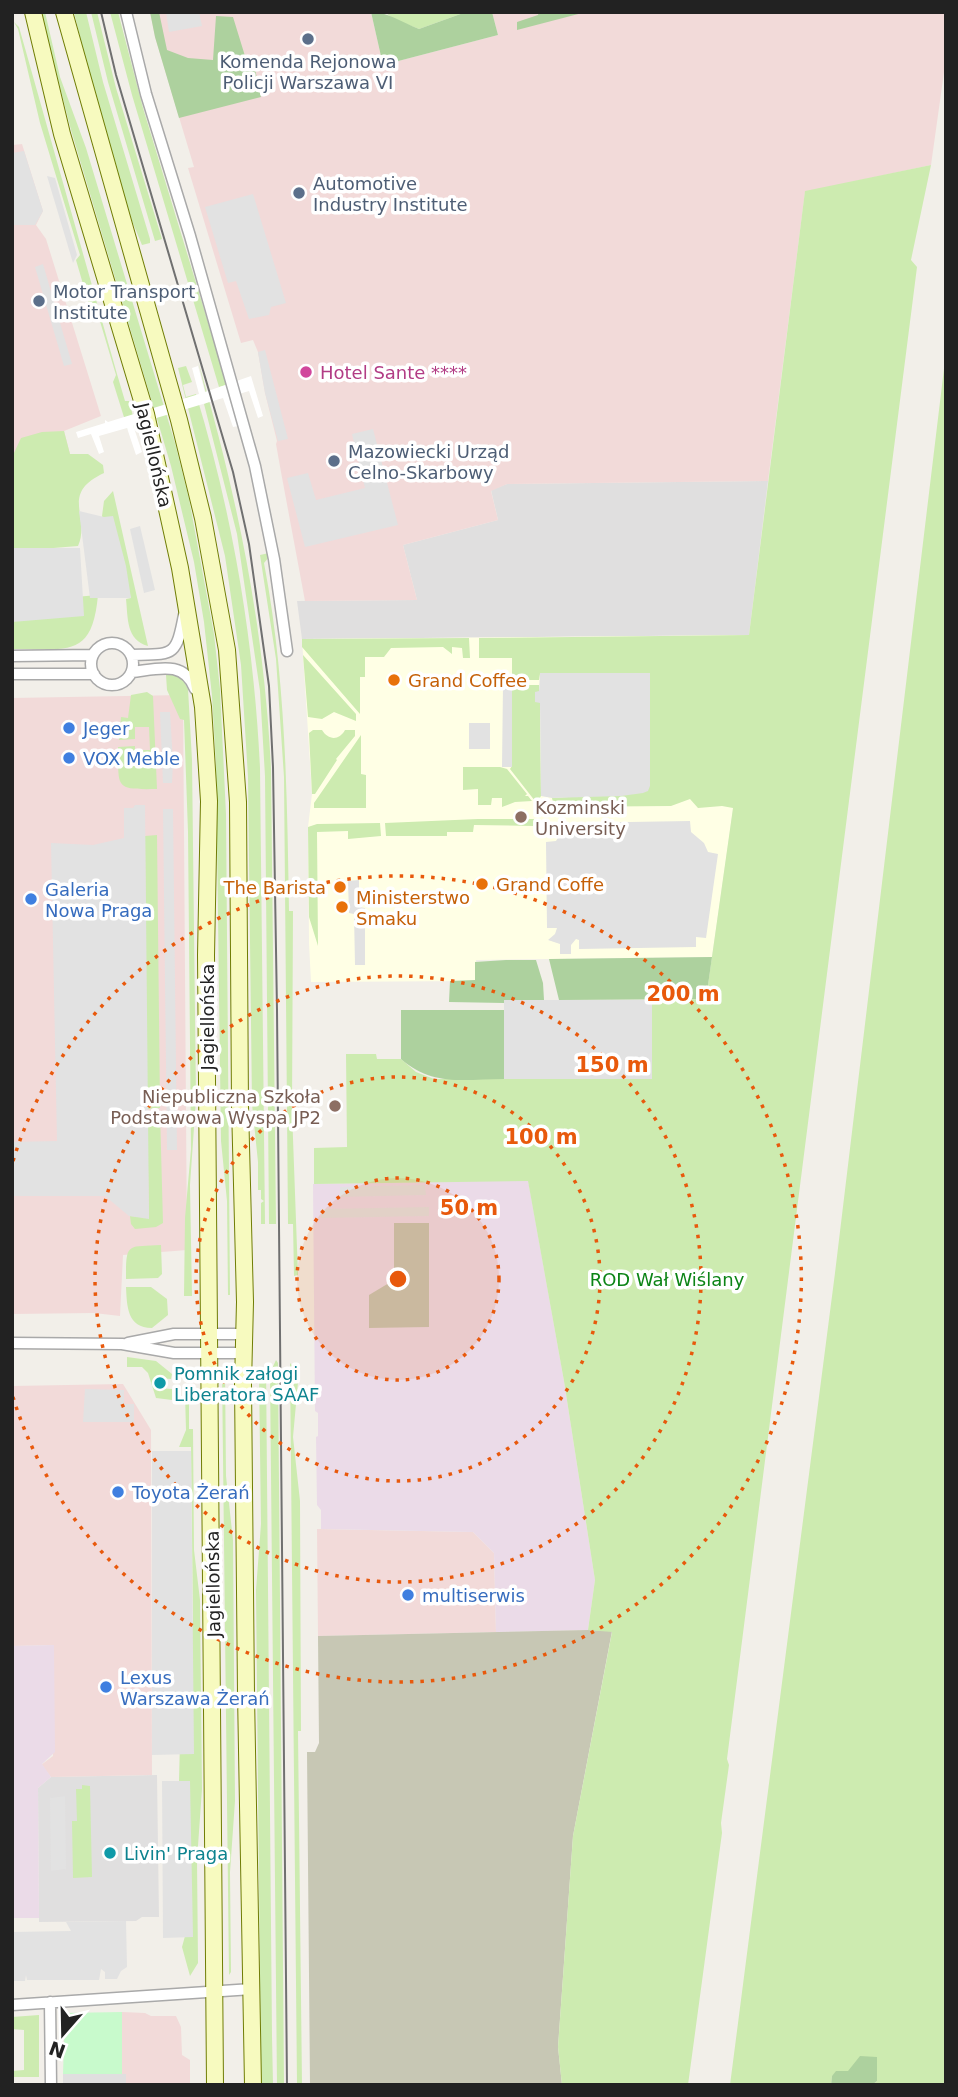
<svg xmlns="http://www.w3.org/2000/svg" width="958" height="2097" font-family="'DejaVu Sans',sans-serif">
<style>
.residential{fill:#e0dfdf}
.commercial{fill:#f2dad9}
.industrial{fill:#ebdbe8}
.education{fill:#ffffe5}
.construction{fill:#c7c7b4}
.grass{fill:#cdebb0}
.forest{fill:#add19e}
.park{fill:#c8facc}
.parking{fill:#e2e2e2}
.pier{fill:#fff}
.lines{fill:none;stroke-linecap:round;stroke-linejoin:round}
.minor-casing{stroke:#a9a9a9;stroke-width:13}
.secondary-casing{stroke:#707d05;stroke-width:18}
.minor{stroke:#fff;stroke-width:10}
.secondary{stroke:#f7fabf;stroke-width:16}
.tram{stroke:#707070;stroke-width:2}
.ring{fill:none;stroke:#e8590c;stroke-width:3.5;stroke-dasharray:3.5 7}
.service-dot{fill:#5c6f8a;stroke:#fff;stroke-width:2.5}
.hotel-dot{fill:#d1479c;stroke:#fff;stroke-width:2.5}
.food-dot{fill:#e8710a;stroke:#fff;stroke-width:2.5}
.shop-dot{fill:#3f7fe0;stroke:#fff;stroke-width:2.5}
.education-dot{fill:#8d6e63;stroke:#fff;stroke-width:2.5}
.culture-dot{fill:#0f9aa8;stroke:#fff;stroke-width:2.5}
.labels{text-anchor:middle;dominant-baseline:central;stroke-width:7;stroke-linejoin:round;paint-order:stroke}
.service-label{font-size:18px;fill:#4e5e75;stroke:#fff;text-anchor:start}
.hotel-label{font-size:18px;fill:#b23c85;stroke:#fff;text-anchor:start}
.street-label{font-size:18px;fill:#222;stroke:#fff}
.food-label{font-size:18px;fill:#c56008;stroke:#fff;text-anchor:start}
.shop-label{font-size:18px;fill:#366cbe;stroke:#fff;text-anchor:start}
.education-label{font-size:18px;fill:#785e54;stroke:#fff;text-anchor:start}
.park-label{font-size:18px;fill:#0c8416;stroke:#fff}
.culture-label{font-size:18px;fill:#0d838f;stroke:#fff;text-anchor:start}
.centre{fill:#e8590c;stroke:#fff;stroke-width:3.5}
.ring-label{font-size:21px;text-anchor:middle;font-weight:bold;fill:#e8590c;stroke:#fff;stroke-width:7;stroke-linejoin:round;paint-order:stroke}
</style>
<rect width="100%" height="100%" fill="#f2efe9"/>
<path class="residential" d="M768,481L749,635L302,639L297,601L417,600L403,545L498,520L491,490L507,484Z
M157,1775L159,1917H142L136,1921L39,1922L38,1788L51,1777Z
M126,2073V2085H63V2074Z"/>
<path class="commercial" d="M150,12H371L383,65L498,35L492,12H946V58L931,165L805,192L768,481L507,484L491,491L498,520L403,545L417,600L305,601L281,472L276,444L277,441L265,393L258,352L253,340L241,343L188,168L194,167L155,37Z
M12,141L13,145L22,144L43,211L36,225L46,239L101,416L64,431L70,454H12Z
M183,695L187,1250L123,1255L120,1316L94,1313L12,1314V698Z
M123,1384L151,1430L152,1775L51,1777L41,1765L53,1756L54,1645L12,1646V1386Z
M317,1529L473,1532L494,1553L496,1632L318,1636Z
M122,2012L145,2013L151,2016H176L181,2027L182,2055L190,2060V2085H126V2074H122Z"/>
<path class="industrial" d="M528,1180L564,1381L595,1580L588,1630L496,1632L494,1553L473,1532L321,1529V1510L317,1505L316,1437L318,1436V1413L315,1411L313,1184Z
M54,1645L55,1752L42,1764L51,1777L38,1788L39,1918H12V1646Z"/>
<path class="education" d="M758,635L712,957L476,960L475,981L311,982L309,943L308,827L312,794L302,639Z"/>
<path class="construction" d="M394,1223H429V1327L369,1328V1295L394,1280Z
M588,1630L612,1631L573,1836L558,2047L562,2085H310L307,1752H315L319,1743L318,1636Z"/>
<path class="grass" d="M45,12L60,77L86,148L175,443L189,499L214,634L220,689L226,814L230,1295H228L227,1201L221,1141L216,765L212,696L204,622L194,562L171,466L71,130L41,13Z
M74,12H86L103,82L150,239V243L142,245L132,221L95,99Z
M91,12H97L116,88L162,239L155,241L108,82Z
M110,12H118L143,108L227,385L219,387L132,95Z
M384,12H466L419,29L396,20Z
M14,22L19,27L117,374L125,401H129L136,427L128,430L113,382L116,375L99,318L92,315L76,260L80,255L40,123L18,29Z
M931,165L911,260L917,267L727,1759L729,1765L721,1823L722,1833L688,2085H562L558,2047L573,1836L612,1632L588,1630L595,1580L564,1381L528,1181L314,1184V1148L347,1147L346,1054H376L377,1059H401L416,1072L434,1079H652V1000L706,999L733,808L722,806L698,808L690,799L671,806L554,807L552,798L586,796L540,674L539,680H512V658H479V638L749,635L805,191Z
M946,352V2085H872L877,2081L848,2071L832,2076L831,2085H730L835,1273Z
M198,361C238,500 264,625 271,769L276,1224H269L265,776L260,691L237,534L204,404L208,402Z
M186,366L192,382L183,385L186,397L196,394C233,516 254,641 260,768L265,1224H261V1203L264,1201L261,1199V1190H258V1162L252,1104L248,777L241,665L225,556L178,368Z
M64,431L70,454H88L103,465L104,473C59,494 91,516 78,546L41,549L12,548V454L14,453L21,438L42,432Z
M113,491L148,646C126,640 128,618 126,599L131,598L102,516L104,501Z
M269,553V557L264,563C286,678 287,794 289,911H293L292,1111L298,1275L294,1276L293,1224H288L284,777L276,659L260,555Z
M98,595C92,660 67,648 12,649V614L75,597Z
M469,638L470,658H463L462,648L452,647V654L443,647L391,648L384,657H365V677H360V714L302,647V639Z
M303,655L356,714V721L334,712L322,719L308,717Z
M173,674L183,680L188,689L192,760L196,1099L190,1185L192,1296H184L185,1218L191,1149L188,832L184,720L180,719L167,690L166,675Z
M512,685H539V692H536L540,703L541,796L538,801H535L510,769L512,766Z
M147,692L153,696L157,789C113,790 119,787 118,747L135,746V750H150L149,727H135V739L119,740L121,717L128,718L131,695Z
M313,730H322C328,740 339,741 345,730H355V736L336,759L337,760L315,794H312L309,733Z
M361,735V774L366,775V808H314V803Z
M463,767H500L507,769L527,794L525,796H528L532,801L515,802L502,807V798H492L491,805H478V789L463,790Z
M478,819H534L545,833H535L534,826L474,825L473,832H447V836H386L385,823Z
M380,823L381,836L348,839V831L317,832L318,946L309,917L308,827L317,824Z
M157,835L160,1108L147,1109L145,836Z
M160,1112L163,1223L156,1227L135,1229L131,1224L130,1216L149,1218L147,1113Z
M161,1245L162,1274L158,1278L126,1279C126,1242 127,1247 161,1245Z
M126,1287H151L167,1299L168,1315L152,1328C127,1328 127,1306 126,1287Z
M127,1357L156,1361L172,1374L171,1379L158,1378V1388L172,1389V1400L156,1398L148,1373L142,1367H127Z
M276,1360L278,1363L284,2085H277L270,1373Z
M290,1363L297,1371L298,1382L293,1437L300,1501L301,1731H298L302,2085H297Z
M266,1364L272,2036L273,2085H261L256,1590L261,1524L259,1376Z
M222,1370H225L226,1476L233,1540L235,1801L230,1872L231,1972L229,1975Z
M185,1394H189V1429H193L194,1550L200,1600L202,1789L197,1860L198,1963L190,1976L182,1947L185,1936L190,1782L179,1781L183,1623H193L191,1447H179L186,1430Z
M82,1785L90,1786L92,1877L73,1878L72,1821H77L76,1789H82Z
M39,2015V2077H12V2071L24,2070V2030L12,2029V2017Z"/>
<path class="forest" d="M150,12H159L167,50L188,58L213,60L216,16L233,17L249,69H255L261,97L179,118L155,37Z
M371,12C388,12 403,23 419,29L466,12H492L498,35L383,65Z
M539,12H586L517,30V22L538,15Z
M712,957L706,999L559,1000L549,959Z
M506,960H536L543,983L544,1000H504V1003L449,1002L450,981L475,980V962Z
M401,1010H504V1079C464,1079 433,1087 401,1059Z
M860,2056L877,2057V2081L872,2085H831L832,2076L836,2071H848Z"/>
<path class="park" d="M122,2012V2074H63L65,2013Z"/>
<path class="parking" d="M166,12H199L202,26L169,32Z
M24,151L43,211L35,225H12V153Z
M47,176L55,178L77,255L73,263Z
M253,194L286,303L271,307L269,315L249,319L236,281L228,283L205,207Z
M43,264L72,364L64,366L35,267Z
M265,350L288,439L278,441L265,393L258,352Z
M373,429L398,525L305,547L287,478L308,473L316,500L365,488L352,434Z
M79,511L104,517L113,516L126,566L131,598H90Z
M140,526L155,590L144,593L130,529Z
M12,548H80L84,616L12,622Z
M540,673H650V786L648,791L643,793L621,796L552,798L541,796L540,703L535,702V692L539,691Z
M503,685L512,686V767H502Z
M160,712H170L173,763L172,783H163Z
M469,723H490V749H469Z
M135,805H145L149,1219L129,1216L105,1196H12V1142L57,1141L51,843L93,845L124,838V808H133Z
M163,809H173L177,1150H167Z
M690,821L691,832L704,843L708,852L718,854L706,938L696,937V947L579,949V940L576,939L571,945V954H560V944L548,940L555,934L557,928H547L546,842L556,841L562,831L568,830V823Z
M359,880V907L365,908V965H355L354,914L349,913L348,881Z
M504,1000H652V1079H504Z
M425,1185L426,1195L340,1197V1187Z
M429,1207V1216L321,1218V1209Z
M85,1389L124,1390V1404H134V1422H83Z
M152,1451H191L194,1754L152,1755Z
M162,1781H190L193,1937L163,1938Z
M65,1796L66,1869L51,1871L50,1798Z
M126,1921L127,1967L121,1971L117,1979H105V1972L101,1969L99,1980H27L26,1975L25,1981H12V1932L71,1931L66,1922Z"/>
<path class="pier" d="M198,366L205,392L251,376L263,416L258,418L249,391L229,397L238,426L233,427L223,398L133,425L142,452L136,455L127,428L99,436L104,452L99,454L91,434L78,438L76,432L105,423V420L108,422L199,394L192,368Z"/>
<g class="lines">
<defs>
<path id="minor" d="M126,12L146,94L190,236L255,466L274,559L287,651
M91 664a21 21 0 1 1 42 0a21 21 0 1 1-42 0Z
M131,655C173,654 176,658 184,615
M12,656L93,655
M132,672C158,669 184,660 195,689
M12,674H94
M12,1343L122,1344L174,1353H244
M128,1343L174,1334H245
M50,2002L51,2085
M12,2005L252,1989"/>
<path id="secondary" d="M33,12L62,134L146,414L180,568L203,707L209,801L206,955L215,2085
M64,12L179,420L203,518L227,650L238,802L240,1106L245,1302L243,1384L246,1694L253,2085"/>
</defs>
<use href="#minor" class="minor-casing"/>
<use href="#secondary" class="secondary-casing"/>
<use href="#minor" class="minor"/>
<use href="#secondary" class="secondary"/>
<path class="tram" d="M101,12L116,75L233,472L249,544L269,686L273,767L277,1010L287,2085"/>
</g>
<circle cx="398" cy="1279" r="101" fill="#e8590c" fill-opacity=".12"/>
<g class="ring">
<circle cx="398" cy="1279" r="101"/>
<circle cx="398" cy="1279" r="202"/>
<circle cx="398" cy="1279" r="303"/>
<path d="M13 1161A403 403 0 1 1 13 1397"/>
</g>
<g class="service-dot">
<circle cx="308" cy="39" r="7"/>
<circle cx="299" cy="193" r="7"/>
<circle cx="39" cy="301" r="7"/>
<circle cx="334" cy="461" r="7"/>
</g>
<circle class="hotel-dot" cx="306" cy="372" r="7"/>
<g class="food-dot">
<circle cx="394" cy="680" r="7"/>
<circle cx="482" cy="884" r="7"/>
<circle cx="340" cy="887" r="7"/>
<circle cx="342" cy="907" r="7"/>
</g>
<g class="shop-dot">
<circle cx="69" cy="728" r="7"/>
<circle cx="69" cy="758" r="7"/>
<circle cx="31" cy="899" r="7"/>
<circle cx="118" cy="1492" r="7"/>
<circle cx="408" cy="1595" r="7"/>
<circle cx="106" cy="1687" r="7"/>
</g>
<g class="education-dot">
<circle cx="521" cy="817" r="7"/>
<circle cx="335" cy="1106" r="7"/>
</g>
<g class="culture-dot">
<circle cx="160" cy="1383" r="7"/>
<circle cx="110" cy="1853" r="7"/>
</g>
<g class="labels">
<g class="service-label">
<text x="308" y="61" text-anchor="middle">Komenda Rejonowa<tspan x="308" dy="21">Policji Warszawa VI</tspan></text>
<text x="313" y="183">Automotive<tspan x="313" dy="21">Industry Institute</tspan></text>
<text x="53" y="291">Motor Transport<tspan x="53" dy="21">Institute</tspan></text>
<text x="348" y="451">Mazowiecki Urząd<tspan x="348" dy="21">Celno-Skarbowy</tspan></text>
</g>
<g class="hotel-label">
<text x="320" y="372">Hotel Sante ****</text>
</g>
<g class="street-label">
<text transform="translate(154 455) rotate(77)">Jagiellońska</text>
<text transform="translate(207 1017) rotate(-90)">Jagiellońska</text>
<text transform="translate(213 1584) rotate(-91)">Jagiellońska</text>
</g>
<g class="food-label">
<text x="408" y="680">Grand Coffee</text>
<text x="496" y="884">Grand Coffe</text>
<text x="326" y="887" text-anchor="end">The Barista</text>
<text x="356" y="897">Ministerstwo<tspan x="356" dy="21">Smaku</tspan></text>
</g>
<g class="shop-label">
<text x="83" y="728">Jeger</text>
<text x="83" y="758">VOX Meble</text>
<text x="45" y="889">Galeria<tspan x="45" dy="21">Nowa Praga</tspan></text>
<text x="132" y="1492">Toyota Żerań</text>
<text x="422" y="1595">multiserwis</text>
<text x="120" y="1677">Lexus<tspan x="120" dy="21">Warszawa Żerań</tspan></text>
</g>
<g class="education-label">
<text x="535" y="807">Kozminski<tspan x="535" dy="21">University</tspan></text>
<text x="321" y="1096" text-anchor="end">Niepubliczna Szkoła<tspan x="321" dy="21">Podstawowa Wyspa JP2</tspan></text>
</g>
<g class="park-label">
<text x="667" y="1279">ROD Wał Wiślany</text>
</g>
<g class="culture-label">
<text x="174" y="1373">Pomnik załogi<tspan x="174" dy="21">Liberatora SAAF</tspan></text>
<text x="124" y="1853">Livin' Praga</text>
</g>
</g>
<circle cx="398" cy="1279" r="10" class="centre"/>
<g class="ring-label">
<text x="683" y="1001">200 m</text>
<text x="612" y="1072">150 m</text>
<text x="541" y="1144">100 m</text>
<text x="469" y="1215">50 m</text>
</g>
<rect width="958" height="2097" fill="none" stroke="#222222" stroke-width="28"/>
<g transform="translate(63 2034) rotate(200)" stroke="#ffffff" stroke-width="5" paint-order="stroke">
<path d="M0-5L12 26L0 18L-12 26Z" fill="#222222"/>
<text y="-10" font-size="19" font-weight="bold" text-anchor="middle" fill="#222222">N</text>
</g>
</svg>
